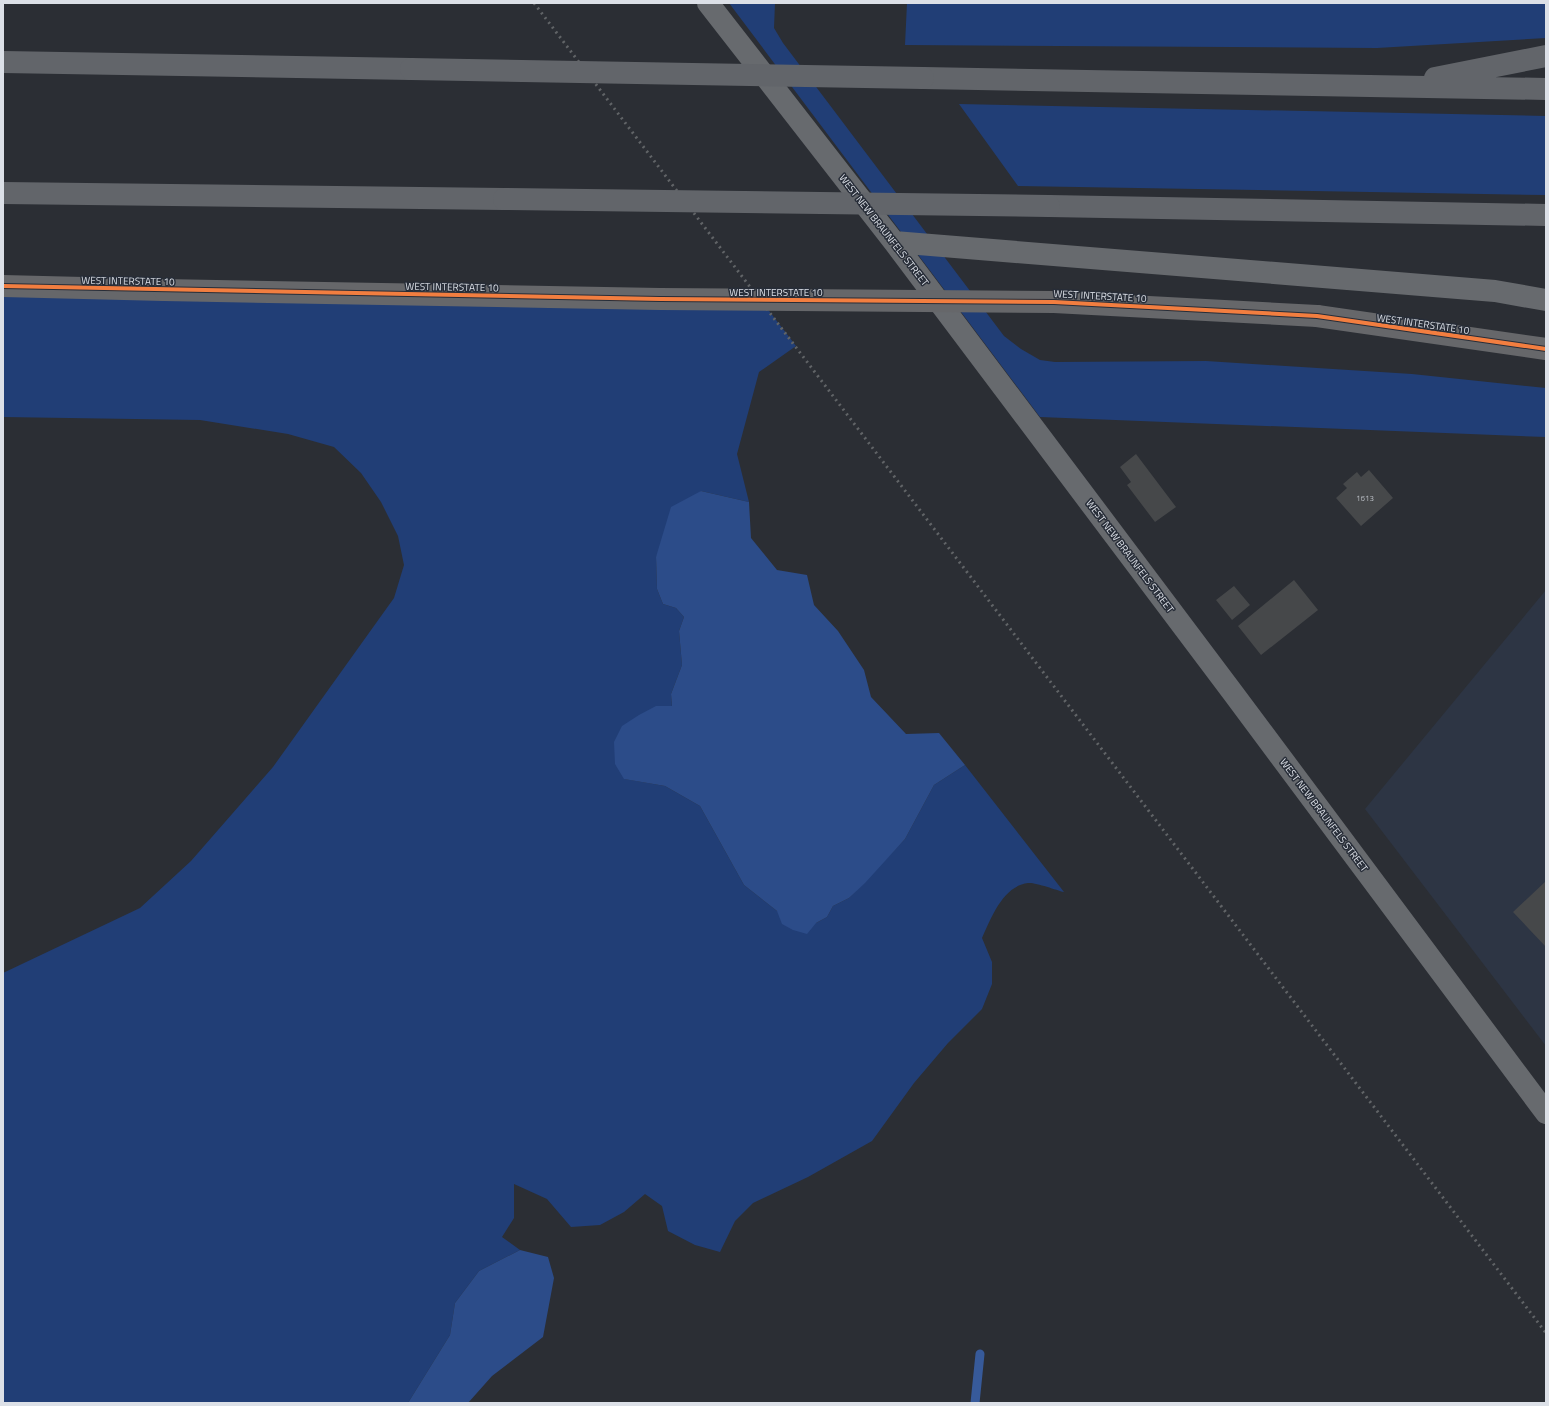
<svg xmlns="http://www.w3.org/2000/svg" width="1549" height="1406" font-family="'Titillium Web',sans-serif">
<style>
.built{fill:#2d3544}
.green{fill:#213e76}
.forest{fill:#2c4c89}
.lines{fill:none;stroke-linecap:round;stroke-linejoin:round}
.stream{stroke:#375a9a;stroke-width:9}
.building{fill:#46484a}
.tertiary{stroke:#66676a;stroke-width:22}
.secondary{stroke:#676a6e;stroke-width:22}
.motorway{stroke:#62656a;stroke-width:22}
.rail{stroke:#616467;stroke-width:3;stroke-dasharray:2 4;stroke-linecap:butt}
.tertiary-bridge{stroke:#66676a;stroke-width:22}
.motorway-bridge{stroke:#62656a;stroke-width:22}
.cycleway-casing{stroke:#272d38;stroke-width:6}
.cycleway{stroke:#f27e40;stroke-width:4}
.labels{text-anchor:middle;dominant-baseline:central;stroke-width:3;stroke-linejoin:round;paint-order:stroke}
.number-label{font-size:8px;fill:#b6bac0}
.street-label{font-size:10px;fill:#dce0e7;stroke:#272d38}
</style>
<rect width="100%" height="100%" fill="#2b2e34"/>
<path class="built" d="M1546,590V1046L1365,809Z"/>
<path class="green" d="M729,3H775L774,28L783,43L1004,336L1021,349L1040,360L1055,362L1206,361L1412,374L1546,388V437L1040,417Z
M907,3H1546V38L1377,48L905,45Z
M959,104L1546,116V195L1018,186Z
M3,286L763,303L796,346L759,372L737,454L749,502L701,491L656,557L657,589L663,604L676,608L684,617L679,631L682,665L671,694L672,707L625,779L665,786L700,806L744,885L777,911L816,923L827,917L833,906L849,898L905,839L934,785L965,765L1064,892C1056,890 1035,882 1028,883C1003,886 991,918 982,938L992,962V984L982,1009L948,1043L914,1083L872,1141L808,1177L753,1203L735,1221L720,1252L695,1245L668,1231L662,1206L645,1194L624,1212L600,1225L571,1227L547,1199L514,1184V1218L502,1237L520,1250L479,1271L455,1303L450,1335L408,1403H3V973L140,908L191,861L273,767L394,598L404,565L398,536L381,502L361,473L334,447L288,434L200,420L3,417Z"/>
<path class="forest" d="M701,491L749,502L751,538L777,570L807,575L814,605L838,631L864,670L871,697L906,734L939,733L965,765L934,785L905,839L865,883L849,898L833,906L827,917L816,923L807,934L793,930L782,924L777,911L744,885L700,806L665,786L624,779L615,764L614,742L622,726L639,715L656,706H672L671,694L682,665L679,631L684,617L676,608L663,604L657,589L656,557L671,507Z
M520,1250L548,1257L554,1278L543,1337L492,1376L468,1403H408L450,1335L455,1303L479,1271Z"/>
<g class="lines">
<path class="stream" d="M975,1403L980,1354"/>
</g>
<path class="building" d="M1136,454L1176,507L1155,522L1127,485L1131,482L1120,467Z
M1369,470L1393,498L1361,526L1336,498L1347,488L1343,484L1357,472L1361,477Z
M1294,580L1318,610L1261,655L1238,626Z
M1234,586L1250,605L1232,620L1216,600Z
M1546,881V947L1513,912Z"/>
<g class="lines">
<path class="tertiary" d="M3,286L164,290
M1317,316L1546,349"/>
<path class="secondary" d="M708,3L894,242L1233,693L1546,1113
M894,242L1495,291L1546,300"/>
<path class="motorway" d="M3,62L411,69
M923,78L1546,89
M1435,78L1546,56
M3,193L504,199
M1049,206L1546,215"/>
<path class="rail" d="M534,3L1546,1333"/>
<path class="tertiary-bridge" d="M164,290L660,299L1054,302L1317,316"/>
<path class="motorway-bridge" d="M411,69L923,78
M504,199L1049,206"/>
<defs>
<path id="cycleway" d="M3,286L660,299L1054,302L1317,316L1546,349"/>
</defs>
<use href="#cycleway" class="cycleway-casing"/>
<use href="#cycleway" class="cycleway"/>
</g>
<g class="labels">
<g class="number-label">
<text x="1365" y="498">1613</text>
</g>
<g class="street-label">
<text transform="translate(884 230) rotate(52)">WEST NEW BRAUNFELS STREET</text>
<text transform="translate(128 281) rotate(1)">WEST INTERSTATE 10</text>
<text transform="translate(452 287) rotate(1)">WEST INTERSTATE 10</text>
<text x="776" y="292">WEST INTERSTATE 10</text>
<text transform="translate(1100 296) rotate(3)">WEST INTERSTATE 10</text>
<text transform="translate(1423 324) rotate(8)">WEST INTERSTATE 10</text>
<text transform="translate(1130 556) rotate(53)">WEST NEW BRAUNFELS STREET</text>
<text transform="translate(1324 815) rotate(53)">WEST NEW BRAUNFELS STREET</text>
</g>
</g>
<rect width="1549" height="1406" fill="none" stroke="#dce0e7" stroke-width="8"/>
</svg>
